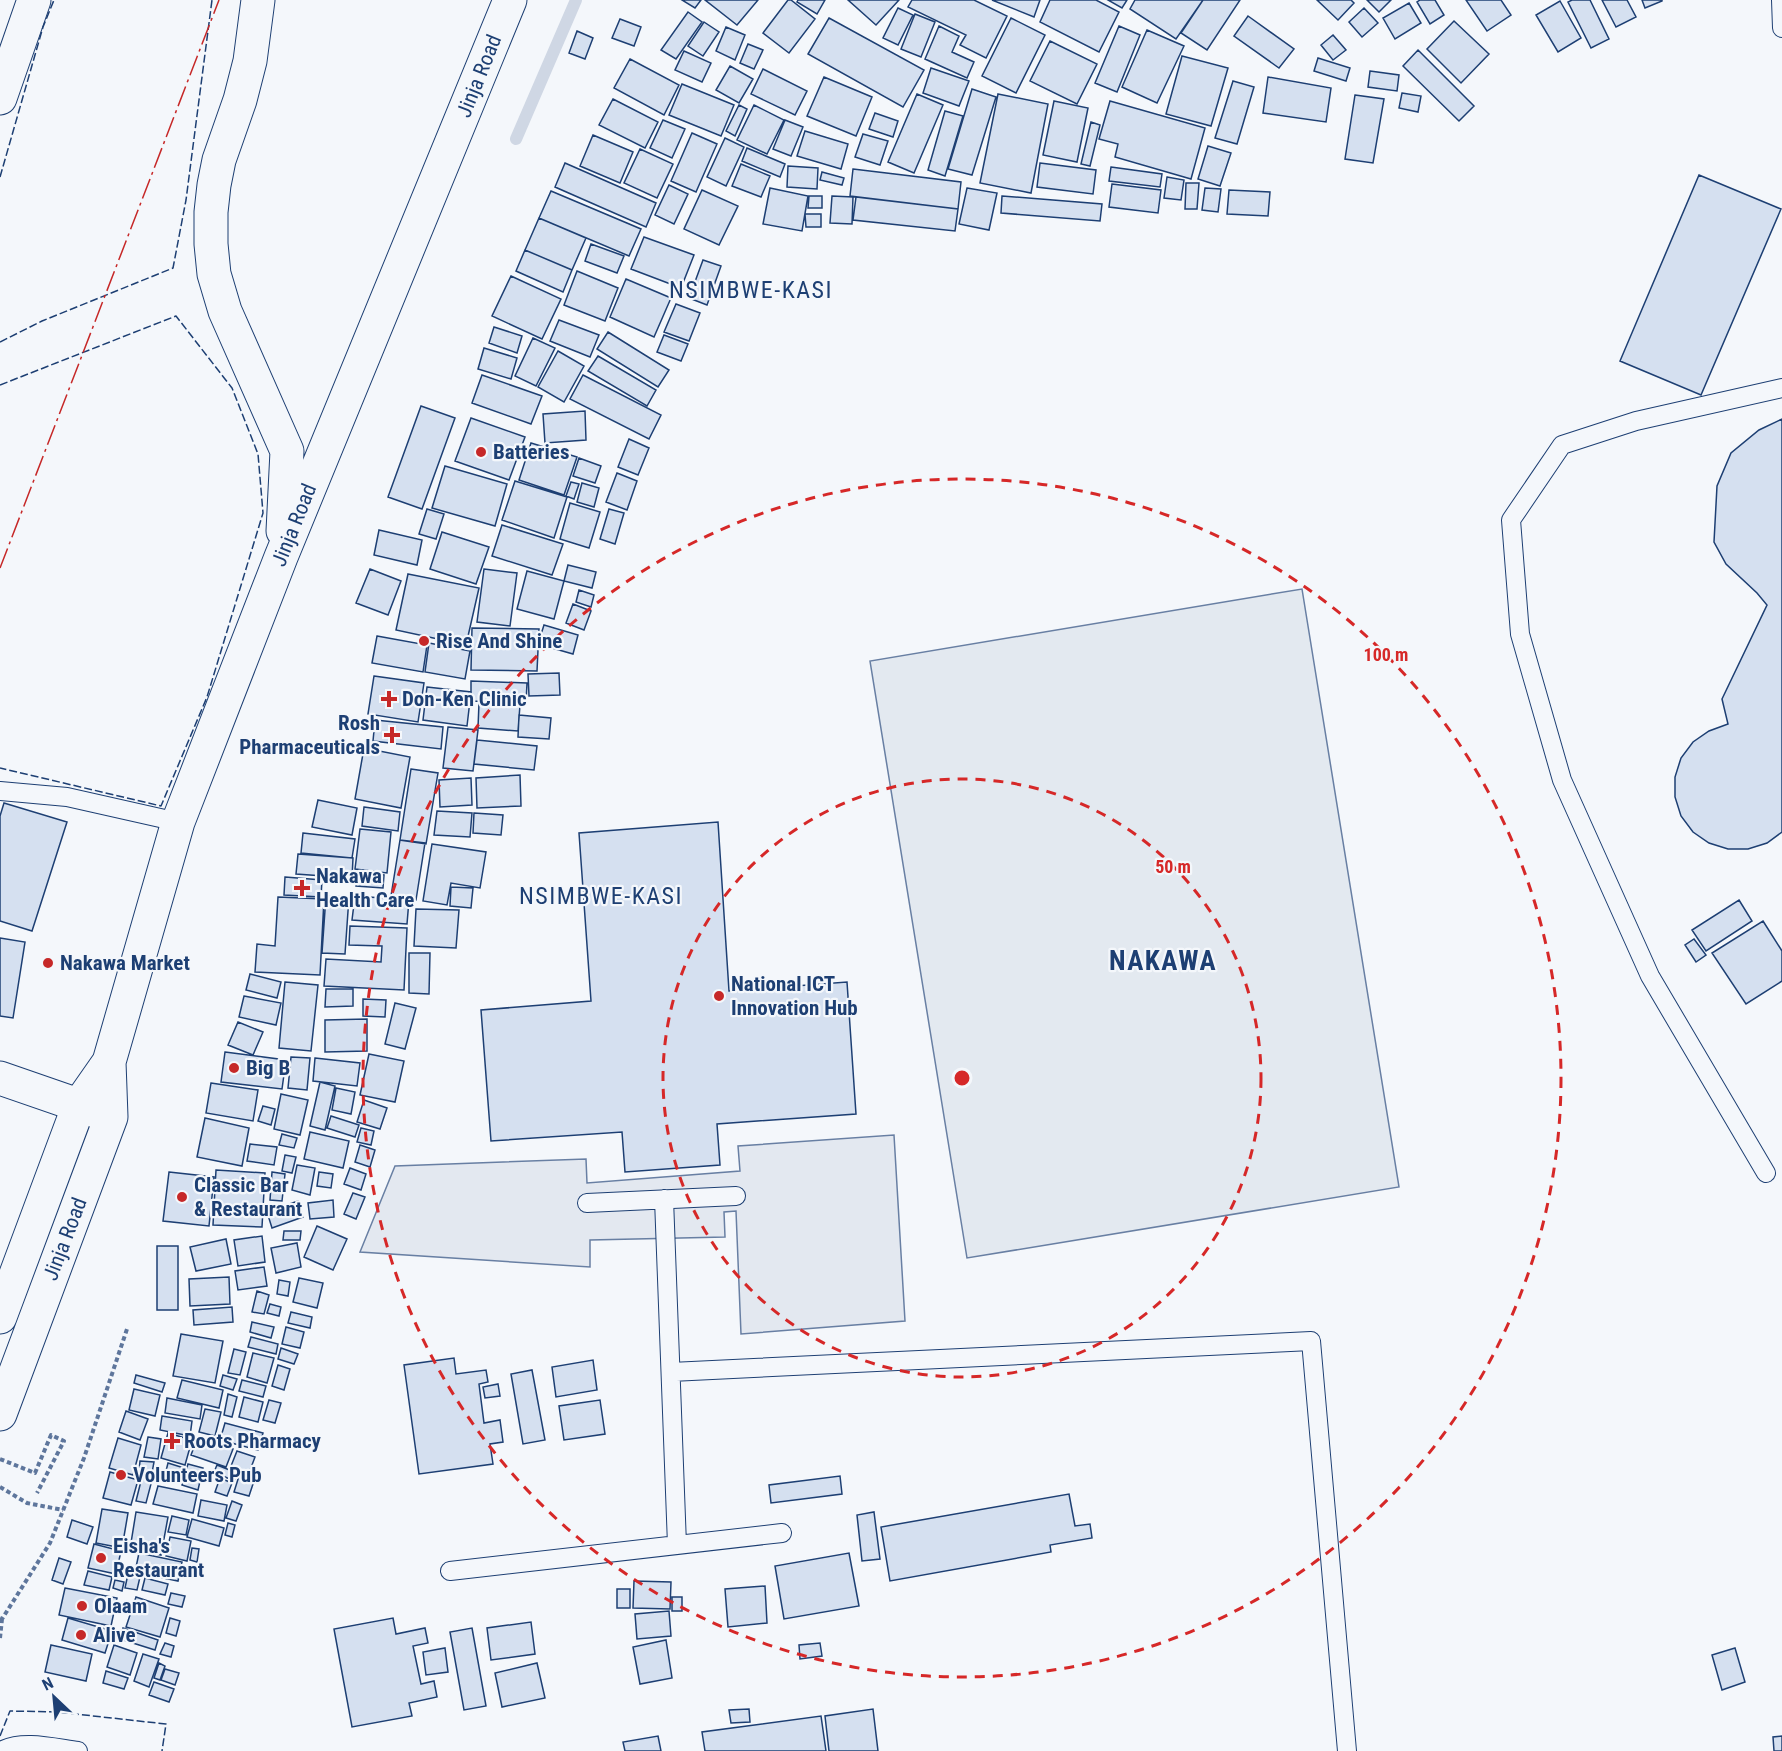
<svg xmlns="http://www.w3.org/2000/svg" width="1782" height="1751" font-family="'Roboto Condensed',sans-serif">
<style>
.green{fill:#e3e9f0;stroke:#687fa3;stroke-width:1.5}
.parking{fill:#e3e8f0;stroke:#687fa3;stroke-width:1.5}
.lines{fill:none;stroke-linecap:round;stroke-linejoin:round}
.stream{stroke:#cfd7e4;stroke-width:12}
.building{fill:#d5e0f0;stroke:#1d3f73;stroke-width:1.5}
.lane-casing{stroke:#1d3f73;stroke-width:20}
.street-casing{stroke:#1d3f73;stroke-width:35}
.highway-casing{stroke:#1d3f73;stroke-width:35}
.path{stroke:#5e769c;stroke-width:4;stroke-dasharray:4.5 3;stroke-linecap:butt}
.lane{stroke:#f4f7fb;stroke-width:18}
.street{stroke:#f4f7fb;stroke-width:33}
.highway{stroke:#f4f7fb;stroke-width:33}
.fence{stroke:#1d3f73;stroke-width:1.5;stroke-dasharray:8 3;stroke-linecap:butt}
.power{stroke:#c62828;stroke-width:1.5;stroke-dasharray:21 4.5 3 4.5;stroke-linecap:butt}
.ring{fill:none;stroke:#d62828;stroke-width:3;stroke-dasharray:10 8}
.poi-dot{fill:#c62828;stroke:#f4f7fb;stroke-width:2}
.labels{text-anchor:middle;dominant-baseline:central;stroke-width:4.5;stroke-linejoin:round;paint-order:stroke}
.street-label{font-size:21px;fill:#1d3f73;stroke:#f4f7fb}
.poi-label{font-size:21px;font-weight:bold;fill:#1d3f73;stroke:#f4f7fb;text-anchor:start}
.quarter-label{font-size:24px;letter-spacing:1.5px;fill:#1d3f73;stroke:#f4f7fb}
.district-label{font-size:27px;font-weight:bold;letter-spacing:1.5px;fill:#1d3f73;stroke:#f4f7fb}
.centre{fill:#d62828;stroke:#f4f7fb;stroke-width:3}
.ring-label{font-size:18px;text-anchor:middle;font-weight:bold;fill:#d62828;stroke:#f4f7fb;stroke-width:4.5;stroke-linejoin:round;paint-order:stroke}
</style>
<rect width="100%" height="100%" fill="#f4f7fb"/>
<path class="green" d="M1302,589L1399,1187L967,1258L870,661Z"/>
<path class="parking" d="M894,1135L905,1321L741,1334L736,1211L724,1212L725,1237L590,1240V1267L360,1252L395,1166L586,1159L587,1183L740,1171L738,1146Z"/>
<g class="lines">
<path class="stream" d="M516,139L576,0"/>
</g>
<path class="building" d="M682,0H701L695,8Z
M705,0H758L737,25Z
M788,0H791L815,19L789,53L763,33Z
M798,0H825L817,14L797,2Z
M848,0H899L876,25Z
M912,0H974L1007,16L986,58L960,45L966,35L908,7Z
M992,0H1040L1034,17Z
M1050,0H1096L1119,12L1099,52L1040,22Z
M1108,0H1127L1122,8Z
M1135,0H1203L1176,39L1130,9Z
M1203,0H1240L1207,50L1181,33Z
M1317,0H1351L1354,3L1338,20Z
M1367,0H1391L1379,12Z
M1420,0H1435L1444,15L1430,24L1417,2Z
M1466,0H1501L1511,15L1487,31Z
M1572,0H1590L1609,39L1591,48L1568,2Z
M1602,0H1627L1636,17L1616,27Z
M1642,0H1662V1L1645,8Z
M1560,1L1581,38L1558,52L1536,15Z
M1409,3L1421,23L1395,39L1383,18Z
M898,8L913,15L898,45L883,38Z
M1364,8L1378,23L1362,37L1349,22Z
M688,12L702,22L676,59L661,50Z
M915,14L935,22L921,57L901,49Z
M1248,16L1294,49L1279,68L1234,36Z
M829,18L924,70L903,107L808,54Z
M1011,18L1045,35L1016,93L982,76Z
M620,19L641,27L634,46L612,38Z
M1454,21L1489,54L1461,83L1427,49Z
M704,22L719,32L703,56L688,46Z
M939,26L959,36L952,52L974,62L967,78L925,59Z
M1119,26L1140,35L1117,92L1095,83Z
M726,27L745,35L735,60L716,51Z
M1147,30L1184,46L1157,103L1122,87Z
M577,31L593,38L585,59L569,53Z
M1333,35L1346,50L1333,60L1321,45Z
M1050,41L1097,64L1077,104L1030,81Z
M748,44L763,50L754,69L740,63Z
M1418,50L1474,106L1459,121L1403,66Z
M684,51L711,63L702,82L675,70Z
M1182,56L1228,68L1211,126L1166,114Z
M1318,58L1350,68L1346,81L1314,71Z
M630,59L679,85L664,115L614,88Z
M730,66L753,79L739,103L716,90Z
M931,68L969,81L959,106L923,93Z
M763,69L807,91L795,115L751,94Z
M1370,71L1399,75L1397,91L1368,87Z
M824,77L872,97L856,136L807,116Z
M1268,77L1331,88L1326,122L1263,113Z
M1233,81L1254,87L1237,144L1215,138Z
M682,84L734,105L721,136L669,115Z
M972,89L996,97L972,175L948,169Z
M1402,93L1421,96L1418,112L1399,108Z
M917,94L943,105L914,173L888,162Z
M998,94L1048,104L1031,193L980,183Z
M1355,95L1384,99L1373,163L1345,159Z
M613,99L658,122L645,148L599,125Z
M1054,101L1088,108L1077,162L1043,155Z
M1110,101L1205,128L1191,179L1115,157L1118,144L1099,139Z
M739,105L747,109L735,136L726,131Z
M754,105L784,120L767,154L737,140Z
M945,111L963,116L945,176L928,170Z
M875,113L898,121L893,137L869,129Z
M663,120L685,129L672,158L650,148Z
M785,120L803,127L791,156L773,149Z
M1091,122L1100,125L1090,166L1081,164Z
M805,131L848,144L841,169L797,156Z
M692,133L717,144L696,192L671,181Z
M863,134L888,141L880,165L855,157Z
M593,135L633,152L620,183L580,166Z
M725,138L744,147L726,186L707,177Z
M1208,146L1231,153L1220,186L1198,179Z
M747,148L785,164L780,177L742,161Z
M640,149L673,164L657,198L624,183Z
M565,163L656,203L646,227L555,187Z
M1040,163L1096,170L1093,194L1037,187Z
M741,164L770,176L761,197L732,186Z
M788,166L818,168L817,189L787,187Z
M1111,167L1162,174L1160,187L1109,181Z
M853,169L961,182L958,209L850,196Z
M822,172L844,178L842,185L820,180Z
M1699,175L1781,209L1701,395L1620,361Z
M1167,177L1184,180L1181,200L1164,198Z
M1186,183H1199L1197,209H1185Z
M1112,184L1161,190L1158,213L1109,207Z
M669,185L688,194L674,224L655,215Z
M770,188L808,196L802,231L763,224Z
M967,188L997,193L989,230L959,224Z
M1205,188L1221,189L1218,212L1202,210Z
M702,190L738,206L719,245L684,229Z
M1229,190L1270,192L1268,216L1227,214Z
M551,191L641,229L629,256L539,218Z
M809,196H822V208H808Z
M832,196L853,197L852,224L830,223Z
M1002,196L1102,204L1100,221L1001,213Z
M856,197L958,209L955,231L853,220Z
M805,214H821V227H806Z
M539,218L586,238L572,270L525,250Z
M644,237L694,255L681,288L631,269Z
M591,244L624,256L617,273L585,261Z
M525,250L572,270L563,292L516,271Z
M703,260L721,266L707,305L689,298Z
M577,271L618,288L605,321L564,305Z
M511,276L561,299L542,339L492,316Z
M626,279L671,298L654,337L610,317Z
M676,304L700,313L689,341L664,332Z
M559,320L599,335L590,357L550,341Z
M494,327L522,336L517,353L489,343Z
M608,332L669,370L658,387L597,349Z
M664,335L688,344L681,361L657,352Z
M533,338L555,348L536,386L515,376Z
M484,348L517,358L511,379L478,369Z
M558,351L584,366L564,402L538,387Z
M598,356L656,390L647,406L588,371Z
M482,375L542,396L531,424L472,403Z
M583,375L661,415L649,439L570,399Z
M421,406L455,418L422,509L388,497Z
M585,411L586,440L545,443L543,414Z
M471,418L525,437L509,480L455,461Z
M1782,419V832L1767,843L1748,849H1728L1709,843L1693,832L1681,816L1675,797V777L1681,758L1693,742L1709,731L1728,724L1722,699L1767,605L1757,593L1726,564L1714,542L1717,486L1731,453L1759,430Z
M629,439L649,448L638,475L618,467Z
M531,443L577,457L564,495L519,480Z
M579,458L601,466L595,483L573,476Z
M445,466L507,484L495,526L432,508Z
M617,473L637,481L627,510L606,502Z
M515,481L567,497L554,538L502,520Z
M571,482L579,484L574,499L566,496Z
M582,483L599,488L594,507L577,502Z
M570,503L600,512L589,548L560,539Z
M427,509L444,514L436,539L419,534Z
M609,509L624,513L615,544L600,539Z
M502,525L563,544L552,575L492,556Z
M379,530L422,540L417,565L374,555Z
M442,532L489,547L476,584L430,569Z
M568,565L596,572L592,588L564,581Z
M370,569L401,581L388,615L356,603Z
M484,569L517,573L510,626L477,622Z
M527,571L564,581L554,619L517,609Z
M408,574L479,588L466,645L396,630Z
M579,590L594,595L591,607L576,602Z
M573,604L591,611L584,630L566,623Z
M544,625L578,635L573,654L538,644Z
M472,628L539,629L537,671L471,670Z
M377,636L427,645L423,672L372,663Z
M429,643L470,651L465,679L425,672Z
M559,673L560,695L529,696L528,674Z
M374,676L424,683L418,722L368,714Z
M471,681L527,683L526,703L471,701Z
M427,687L471,692L467,726L423,720Z
M479,703L520,705L518,731L478,728Z
M519,715L551,718L549,739L518,737Z
M375,720L443,727L441,749L373,741Z
M448,727L478,730L473,771L443,768Z
M477,740L537,746L534,770L474,764Z
M364,748L410,757L401,808L355,799Z
M411,769L438,773L426,844L400,840Z
M520,775L521,806L477,808L476,778Z
M471,778L472,805L440,807L439,780Z
M318,800L357,808L352,835L312,827Z
M4,803L67,822L32,931L0,921V816Z
M364,807L400,812L398,831L362,826Z
M437,811L472,813L470,837L434,835Z
M474,813L503,815L501,835L473,833Z
M718,822L729,991L847,982L856,1114L717,1124L720,1165L625,1172L622,1132L491,1141L481,1010L591,1001L579,833Z
M360,829L391,832L387,873L355,869Z
M303,833L355,839L352,858L301,853Z
M400,840L425,843L416,900L391,896Z
M432,844L486,852L480,888L451,883L447,905L423,901Z
M298,854L353,858L352,878L296,874Z
M357,873L384,875L383,888L356,886Z
M285,877L322,880L321,897L284,895Z
M451,887L473,888L471,908L450,906Z
M326,896L349,897L345,954L322,953Z
M355,896L409,900L407,924L352,920Z
M278,897L324,899L320,975L255,972L257,944L275,946Z
M1739,900L1752,921L1706,951L1692,930Z
M416,909L459,910L456,948L414,946Z
M1763,921L1782,951V981L1746,1004L1712,953Z
M350,926L407,928L404,990L324,986L326,959L381,962L382,946L349,945Z
M0,938L25,942L13,1018L0,1016Z
M1694,939L1706,955L1696,962L1685,945Z
M409,953H430L429,994L409,993Z
M250,974L281,982L277,998L246,990Z
M285,982L318,985L311,1051L279,1048Z
M326,989H353V1006L325,1007Z
M244,996L281,1003L276,1025L239,1017Z
M363,999L386,1000L385,1017L363,1016Z
M395,1003L416,1008L405,1049L385,1044Z
M367,1019V1051L325,1052V1020Z
M238,1022L263,1032L253,1055L228,1045Z
M225,1052L286,1060L282,1089L221,1082Z
M369,1054L404,1061L395,1102L360,1095Z
M291,1057L310,1058L307,1090L288,1088Z
M315,1058L360,1063L357,1086L313,1081Z
M320,1082L335,1086L325,1130L310,1126Z
M211,1083L258,1090L253,1121L206,1113Z
M336,1088L355,1092L351,1114L332,1110Z
M281,1094L308,1100L300,1135L274,1129Z
M364,1100L387,1108L380,1129L357,1122Z
M263,1106L275,1109L271,1125L258,1121Z
M331,1116L359,1125L355,1137L327,1128Z
M205,1118L249,1128L242,1166L197,1157Z
M361,1128L374,1131L371,1145L357,1142Z
M310,1132L349,1141L343,1168L304,1159Z
M282,1134L297,1138L294,1148L279,1145Z
M250,1144L277,1147L274,1165L247,1161Z
M360,1145L375,1150L370,1167L355,1162Z
M285,1155L296,1157L292,1173L282,1171Z
M297,1165L315,1168L310,1195L292,1190Z
M350,1168L366,1174L361,1190L344,1184Z
M216,1170L265,1173L262,1227L213,1225Z
M169,1172L214,1177L209,1226L163,1221Z
M272,1172L285,1174L282,1201L270,1200Z
M319,1172L333,1174L331,1188L317,1186Z
M353,1193L365,1197L356,1219L344,1214Z
M333,1200L334,1217L310,1219L308,1203Z
M298,1201L303,1217L272,1228L267,1212Z
M317,1226L347,1239L333,1270L304,1257Z
M284,1231H301L300,1240H283Z
M262,1236L265,1262L238,1266L234,1240Z
M226,1239L231,1264L196,1271L190,1247Z
M297,1243L301,1267L276,1273L271,1248Z
M157,1246H178V1310H157Z
M264,1267L267,1286L238,1290L235,1271Z
M229,1277L230,1304L190,1306L189,1279Z
M299,1278L323,1283L317,1308L293,1302Z
M279,1280L290,1282L288,1296L277,1294Z
M257,1291L269,1295L264,1314L252,1312Z
M270,1304L281,1307L279,1316L267,1313Z
M232,1307L233,1322L194,1325L193,1310Z
M291,1312L312,1317L310,1328L288,1323Z
M252,1322L274,1327L271,1338L250,1332Z
M286,1327L304,1332L300,1348L282,1344Z
M181,1334L223,1341L215,1383L173,1376Z
M251,1337L278,1344L276,1354L248,1347Z
M281,1348L298,1354L294,1364L278,1359Z
M234,1349L246,1352L240,1375L228,1373Z
M253,1353L274,1358L267,1383L247,1377Z
M454,1358L456,1374L486,1370L488,1382L479,1384L484,1423L500,1420L503,1442L490,1444L493,1464L419,1474L404,1365Z
M593,1360L597,1390L556,1397L552,1367Z
M278,1365L290,1369L284,1390L272,1386Z
M532,1370L545,1440L523,1444L511,1374Z
M136,1375L165,1383L162,1392L134,1383Z
M223,1375L237,1379L233,1390L220,1386Z
M182,1380L223,1390L219,1408L177,1398Z
M242,1380L266,1386L263,1397L239,1391Z
M498,1384L500,1396L485,1398L483,1387Z
M134,1389L160,1395L155,1416L129,1410Z
M228,1394L237,1397L232,1417L224,1415Z
M244,1397L263,1402L258,1422L239,1417Z
M167,1398L202,1405L200,1419L165,1413Z
M269,1400L281,1403L275,1423L263,1420Z
M600,1400L605,1434L564,1440L559,1406Z
M205,1409L221,1412L215,1436L199,1432Z
M126,1411L148,1419L140,1440L119,1432Z
M162,1416L192,1421L190,1436L160,1430Z
M225,1423L263,1433L258,1450L220,1440Z
M168,1433L192,1440L185,1465L161,1458Z
M148,1437L161,1439L158,1459L144,1457Z
M198,1437L233,1449L226,1467L191,1455Z
M118,1438L141,1445L133,1475L109,1468Z
M237,1451L255,1457L249,1473L231,1466Z
M140,1461L154,1462L152,1473L139,1471Z
M168,1463L184,1468L181,1476L166,1471Z
M188,1464L203,1468L198,1490L182,1485Z
M217,1465L237,1473L234,1481L214,1472Z
M110,1472L138,1480L131,1505L103,1498Z
M239,1476L254,1481L249,1496L234,1492Z
M840,1476L842,1494L771,1503L769,1485Z
M142,1477L152,1480L146,1503L136,1501Z
M220,1478L232,1483L227,1496L215,1492Z
M158,1486L197,1494L193,1513L153,1504Z
M1069,1494L1075,1526L1090,1524L1092,1538L1050,1545L1051,1552L890,1581L881,1527Z
M201,1500L227,1505L224,1521L198,1516Z
M232,1501L242,1505L236,1521L226,1518Z
M102,1509L128,1513L122,1548L96,1543Z
M136,1512L168,1517L161,1555L130,1549Z
M874,1512L880,1559L862,1561L857,1515Z
M172,1516L189,1520L186,1535L168,1532Z
M192,1519L224,1528L219,1546L187,1537Z
M72,1520L93,1527L87,1544L67,1537Z
M228,1523L235,1525L232,1537L225,1535Z
M170,1537L191,1541L187,1561L166,1556Z
M94,1544L121,1551L116,1574L88,1568Z
M192,1548L199,1549L197,1562L190,1560Z
M139,1553L182,1562L178,1581L135,1572Z
M849,1553L859,1606L784,1619L775,1566Z
M59,1558L71,1562L63,1584L52,1580Z
M88,1571L112,1577L109,1590L84,1585Z
M128,1574L140,1577L137,1590L125,1588Z
M145,1578L168,1584L165,1595L142,1590Z
M115,1580L124,1582L122,1591L113,1588Z
M634,1581L671,1582L670,1609L633,1608Z
M765,1586L767,1623L728,1627L725,1589Z
M65,1588L117,1598L111,1626L59,1615Z
M617,1589H630V1608H617Z
M171,1593L185,1596L182,1607L168,1604Z
M136,1597L169,1608L160,1637L126,1627Z
M672,1597H682V1611H672Z
M669,1611L671,1636L637,1639L635,1614Z
M68,1618L112,1631L105,1653L62,1640Z
M170,1618L180,1621L176,1636L166,1633Z
M393,1618L396,1634L425,1628L428,1643L413,1646L421,1684L434,1681L437,1697L409,1703L412,1716L352,1727L334,1629Z
M531,1622L535,1654L491,1660L487,1628Z
M123,1628L158,1640L155,1650L120,1639Z
M472,1628L486,1706L464,1710L450,1632Z
M666,1640L672,1678L640,1684L633,1647Z
M165,1643L174,1646L171,1657L160,1654Z
M820,1643L822,1656L800,1659L799,1645Z
M51,1645L92,1654L86,1681L45,1672Z
M114,1645L137,1653L130,1675L107,1667Z
M445,1648L448,1672L426,1675L423,1652Z
M1735,1648L1745,1682L1722,1690L1712,1655Z
M143,1654L159,1659L149,1687L134,1681Z
M159,1663L165,1666L160,1680L154,1678Z
M537,1663L545,1698L502,1707L495,1673Z
M165,1669L179,1673L175,1685L161,1680Z
M106,1671L128,1678L124,1689L103,1683Z
M154,1682L174,1689L169,1702L149,1695Z
M749,1709L750,1722L731,1723L729,1710Z
M873,1709L878,1751H829L825,1716Z
M821,1716L826,1751H705L702,1732Z
M658,1736L661,1751H625L623,1742Z
M1782,1736V1751H1774L1773,1737Z"/>
<g class="lines">
<defs>
<path id="lane" d="M1781,0L1782,28
M0,791L67,797L178,822
M1766,1173L1650,976L1562,780L1520,634L1511,520L1562,445L1636,421L1782,388
M664,1199L677,1545
M587,1203L736,1196
M671,1372L1311,1341L1347,1751
M450,1571L782,1533
M1,1751C22,1739 55,1748 78,1751"/>
<path id="street" d="M0,98L34,0
M0,1078L104,1114"/>
<path id="highway" d="M258,0L250,61L240,100L219,160L214,185L211,212V244L214,274L225,311L287,451L283,531
M0,1317L79,1105L109,1062
M0,1414L111,1117L109,1062L178,822L281,557L510,0"/>
</defs>
<use href="#lane" class="lane-casing"/>
<use href="#street" class="street-casing"/>
<use href="#highway" class="highway-casing"/>
<path class="path" d="M0,1459L35,1473L51,1435L64,1441L37,1493
M0,1487L27,1503L63,1510
M0,1618L2,1619L50,1543L84,1458L127,1329
M0,1638L2,1619"/>
<use href="#lane" class="lane"/>
<use href="#street" class="street"/>
<use href="#highway" class="highway"/>
<path class="fence" d="M0,177L43,27L54,0
M0,342L42,321L173,268L186,200L212,0
M0,385L176,316L232,388L258,454L263,513L207,697L161,806L0,768
M0,1736L10,1711L57,1712L166,1724L162,1751"/>
<path class="power" d="M0,568L219,0"/>
</g>
<g class="ring">
<circle cx="962" cy="1078" r="299"/>
<circle cx="962" cy="1078" r="599"/>
</g>
<g class="poi-dot">
<circle cx="481" cy="452" r="6"/>
<circle cx="424" cy="641" r="6"/>
<path d="M386 690h6v6h6v6h-6v6h-6v-6h-6v-6h6z"/>
<path d="M389 726h6v6h6v6h-6v6h-6v-6h-6v-6h6z"/>
<path d="M299 879h6v6h6v6h-6v6h-6v-6h-6v-6h6z"/>
<circle cx="48" cy="963" r="6"/>
<circle cx="719" cy="996" r="6"/>
<circle cx="234" cy="1068" r="6"/>
<circle cx="182" cy="1197" r="6"/>
<path d="M169 1432h6v6h6v6h-6v6h-6v-6h-6v-6h6z"/>
<circle cx="121" cy="1475" r="6"/>
<circle cx="101" cy="1558" r="6"/>
<circle cx="82" cy="1606" r="6"/>
<circle cx="81" cy="1635" r="6"/>
</g>
<g class="labels">
<g class="street-label">
<text transform="translate(479 76) rotate(-68)">Jinja Road</text>
<text transform="translate(294 525) rotate(-68)">Jinja Road</text>
<text transform="translate(65 1239) rotate(-69)">Jinja Road</text>
</g>
<g class="poi-label">
<text x="493" y="452">Batteries</text>
<text x="436" y="641">Rise And Shine</text>
<text x="402" y="699">Don-Ken Clinic</text>
<text x="380" y="723" text-anchor="end">Rosh<tspan x="380" dy="24">Pharmaceuticals</tspan></text>
<text x="316" y="876">Nakawa<tspan x="316" dy="24">Health Care</tspan></text>
<text x="60" y="963">Nakawa Market</text>
<text x="731" y="984">National ICT<tspan x="731" dy="24">Innovation Hub</tspan></text>
<text x="246" y="1068">Big B</text>
<text x="194" y="1185">Classic Bar<tspan x="194" dy="24">&amp; Restaurant</tspan></text>
<text x="184" y="1441">Roots Pharmacy</text>
<text x="133" y="1475">Volunteers Pub</text>
<text x="113" y="1546">Eisha's<tspan x="113" dy="24">Restaurant</tspan></text>
<text x="94" y="1606">Olaam</text>
<text x="93" y="1635">Alive</text>
</g>
<g class="quarter-label">
<text x="751" y="290">NSIMBWE-KASI</text>
<text x="601" y="896">NSIMBWE-KASI</text>
</g>
<g class="district-label">
<text x="1163" y="961">NAKAWA</text>
</g>
</g>
<circle cx="962" cy="1078" r="9" class="centre"/>
<g class="ring-label">
<text x="1386" y="661">100 m</text>
<text x="1173" y="873">50 m</text>
</g>
<g transform="translate(54 1697) rotate(334)" stroke="#f4f7fb" stroke-width="4.5" paint-order="stroke">
<path d="M0-4.5L10 22L0 15L-10 22Z" fill="#1d3f73"/>
<text y="-9" font-size="16" font-weight="bold" text-anchor="middle" fill="#1d3f73">N</text>
</g>
</svg>
